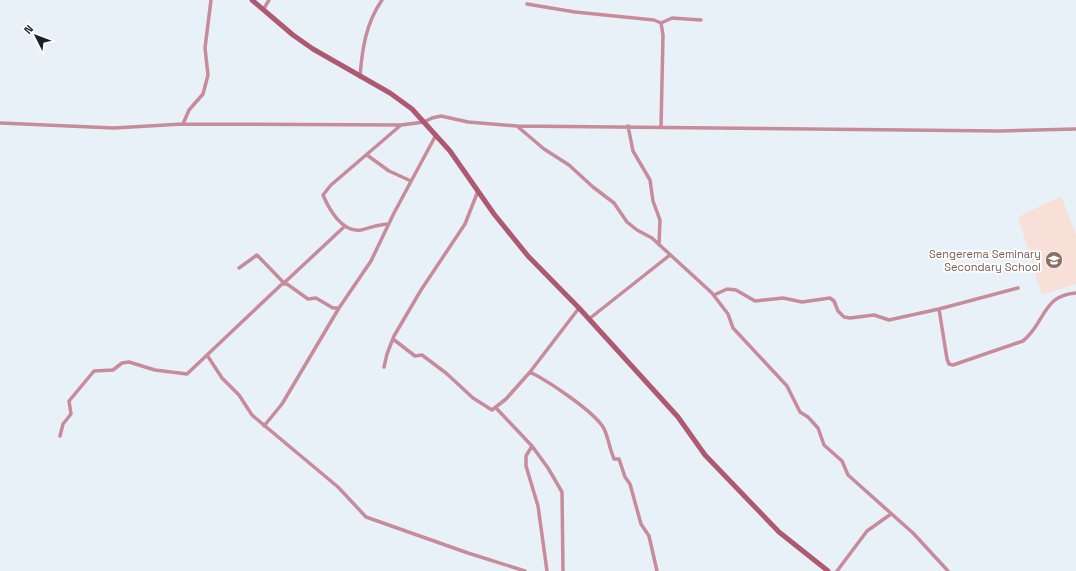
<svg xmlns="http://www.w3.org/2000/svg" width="1076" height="571" font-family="'Space Grotesk',sans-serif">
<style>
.education{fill:#f8dfd8}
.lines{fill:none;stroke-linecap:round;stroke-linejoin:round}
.street{stroke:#c88b9a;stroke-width:3.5}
.secondary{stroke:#af5971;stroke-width:5}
.labels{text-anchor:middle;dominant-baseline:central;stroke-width:3.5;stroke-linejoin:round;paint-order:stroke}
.education-label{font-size:11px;fill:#785e54;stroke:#fff;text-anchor:end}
</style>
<rect width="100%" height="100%" fill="#e8f0f8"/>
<path class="education" d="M1061,196L1076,235V284L1042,295L1018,217Z"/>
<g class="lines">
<path class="street" d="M527,4L575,12L654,20L661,23L663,35L661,127
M263,10L269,0
M661,23L672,18L701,20
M360,77C362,49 366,23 382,0
M0,123L114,128L183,124L401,125L424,122L432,118L441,116L468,122L517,126L1000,131L1076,129
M183,124L189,110L203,94L208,75L205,48L211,0
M517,126L544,149L569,165L593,187L614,203L627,222L637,230L652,238L712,293L728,314L733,328L787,386L800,412L808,417L818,428L824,445L842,461L848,475L913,533L948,571
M628,126L633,151L650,180L653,201L660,220L659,245
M367,155L389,171L411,181
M389,224C379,224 370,228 361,230C342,233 329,209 323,195L331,185L401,125
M239,268L257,255L284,283L345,226
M714,295L727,289L736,290L755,301L783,298L802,302L830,298L834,301L838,311L844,317L850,318L874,315L889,320L939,309L1018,288
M939,309L947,359L949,364L953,365L1023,341C1045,324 1042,295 1076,293
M589,319L670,255
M393,339L415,356L422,355L446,373L473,398L492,410L506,399L530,372L579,308
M207,355L222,378L239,395L252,415L338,487L366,517L468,553L525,571
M384,367L387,354L394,336L421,290L465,224L478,191
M530,372C548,381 592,410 603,427C608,435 609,447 613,456L614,459H619L625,477L630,484L641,524L649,536L657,571
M496,408L532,446L548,468L562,492L563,571
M264,426L282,404L339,308L371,261L394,213L436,135
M60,436L63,424L71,414L69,401L94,371L113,370L122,363L129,362L155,370L187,374L282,284H287L308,299L316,298L333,308H339
M532,446L526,456V466L538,506L547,571
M837,571L867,531L891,514"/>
<path class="secondary" d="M252,0L293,35L313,49L390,93L412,109L450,151L494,214L528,256L579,308L659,396L678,417L705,455L779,532L828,571"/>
</g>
<defs>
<symbol id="school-disc" viewBox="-11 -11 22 22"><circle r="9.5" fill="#8d6e63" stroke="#fff"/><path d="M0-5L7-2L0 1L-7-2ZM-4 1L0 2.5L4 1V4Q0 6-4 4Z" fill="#fff"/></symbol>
</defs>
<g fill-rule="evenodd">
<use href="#school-disc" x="1044" y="250" width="20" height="20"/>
</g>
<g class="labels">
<g class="education-label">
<text x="1041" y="254">Sengerema Seminary<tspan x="1041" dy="13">Secondary School</tspan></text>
</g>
</g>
<g transform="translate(36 36) rotate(312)" stroke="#ffffff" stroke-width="3" paint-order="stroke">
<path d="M0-3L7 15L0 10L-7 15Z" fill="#1d2022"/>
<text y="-6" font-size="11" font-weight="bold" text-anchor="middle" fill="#1d2022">N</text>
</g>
</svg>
